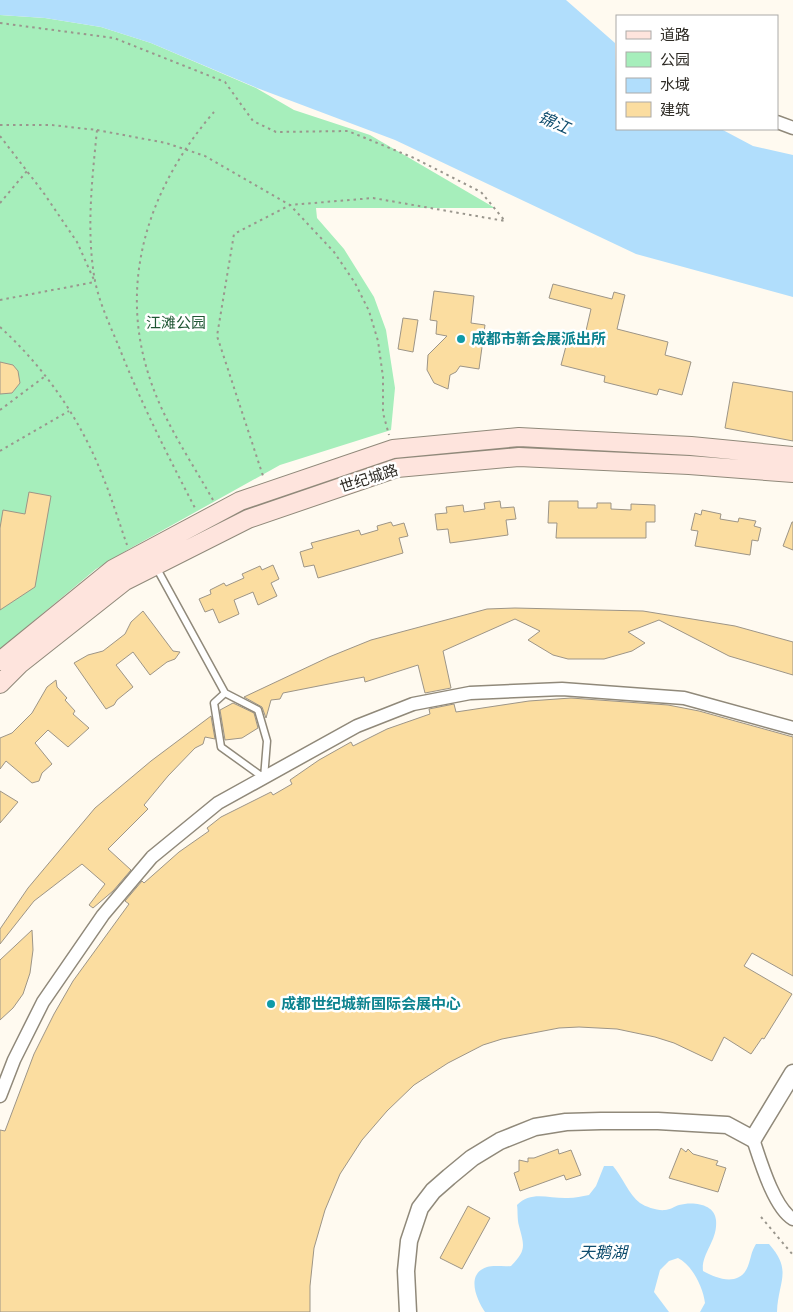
<svg xmlns="http://www.w3.org/2000/svg" width="793" height="1312" font-family="'Alegreya Sans','Noto Sans SC',sans-serif">
<style>
.green{fill:#a6eebb}
.water{fill:#b1defc}
.building{fill:#fbdda0;stroke:#9d9587}
.lines{fill:none;stroke-linecap:round;stroke-linejoin:round}
.service-casing{stroke:#90897a;stroke-width:9}
.minor-casing{stroke:#90897a;stroke-width:15}
.tertiary-casing{stroke:#90897a;stroke-width:19}
.secondary-casing{stroke:#90897a;stroke-width:20}
.path{stroke:#9a968d;stroke-width:2;stroke-dasharray:2.5 4;stroke-linecap:butt}
.service{stroke:#fff;stroke-width:6}
.minor{stroke:#fff;stroke-width:12}
.tertiary{stroke:#fff;stroke-width:16}
.secondary{stroke:#fee4dd;stroke-width:18}
.culture-dot{fill:#0f9aa8;stroke:#fff;stroke-width:2}
.labels{text-anchor:middle;dominant-baseline:central;stroke-width:5;stroke-linejoin:round;paint-order:stroke}
.park-label{font-size:15px;fill:#205634;stroke:#fff}
.culture-label{font-size:15px;font-weight:bold;fill:#0d838f;stroke:#fff;text-anchor:start}
.street-label{font-size:15px;fill:#2e2b25;stroke:#fff}
.water-label{font-size:16px;font-style:italic;fill:#0e4c6d;stroke:#fff}
</style>
<rect width="100%" height="100%" fill="#fffaf0"/>
<path class="green" d="M0,15L45,18L101,27L151,43L256,88L294,110L370,135L495,208H316L317,218L344,249L374,297L386,330L395,388L391,430L280,465L129,549L96,569L0,649Z"/>
<path class="water" d="M0,0H566L615,43L617,129H721L753,146L793,155V297L636,254L395,140L257,88L151,43L101,27L45,18L0,15Z
M604,1166H613C622,1176 629,1195 640,1203C646,1207 658,1211 665,1210C670,1210 675,1206 679,1205C693,1201 715,1204 716,1220C718,1241 701,1253 703,1271C717,1279 740,1287 748,1266C751,1258 751,1252 756,1244H769C793,1271 778,1281 777,1312H700L705,1303C703,1287 692,1265 678,1258L669,1261L660,1270L654,1292L669,1312H485C477,1300 465,1274 487,1267C494,1265 504,1267 511,1266C527,1250 524,1245 519,1226C517,1219 518,1211 517,1205C531,1190 550,1199 568,1198C575,1198 582,1196 589,1195L596,1186Z"/>
<path class="building" d="M553,284L612,299L614,292L625,295L617,329L668,342L665,355L691,362L682,395L659,389L657,395L604,382L605,376L561,365L570,331L585,335L591,309L549,298Z
M434,291L474,296L471,323L485,325L479,369L460,366L456,372L450,375L448,389L434,383L427,370L428,355L447,336L436,334L437,321L430,320Z
M403,318L418,320L413,352L398,349Z
M0,362L13,365L18,371L20,383L12,393L0,394Z
M733,382L793,392V441L725,428Z
M29,492L51,496L35,587L0,610V528L3,510L25,514Z
M500,501L501,508L514,507L516,519L506,520L508,535L450,543L448,529L437,530L435,514L447,513L446,507L463,505L464,512L485,509L484,503Z
M549,501H578V508H597V503H611V509L631,510V504L655,505V522H646V538H556L557,523H548Z
M702,510L721,514L720,519L738,522L739,518L756,521L754,526L761,528L758,541L752,540L750,555L695,546L698,531L691,530L695,513L701,515Z
M391,522L393,526L404,523L408,536L399,538L403,553L318,578L314,565L304,567L300,552L313,548L311,543L359,530L361,535L378,530L377,526Z
M792,522H793V550L783,546Z
M273,565L279,579L271,583L277,596L258,605L253,592L234,600L239,614L219,623L213,609L205,612L199,599L211,594L210,590L224,583L226,586L244,578L242,574L260,566L262,570Z
M515,608L643,611L735,626L793,642V675L729,656L659,620L628,632L645,643L632,651L604,659H568L553,655L528,640L540,631L515,619L443,651L451,688L425,693L418,665L365,682L364,677L283,693L280,699L271,700L266,718L262,707L244,697L329,657L371,640L487,609Z
M143,611L173,651L180,652L175,659L167,662L150,675L133,652L116,665L133,687L117,700L114,705L106,709L74,663L88,655L103,651L125,634L131,622Z
M56,680L57,687L67,698L65,700L75,711L73,714L89,728L68,747L48,730L35,743L52,764L42,773L39,781L32,783L6,761L0,769V738L12,733L32,713L47,687Z
M571,698L668,705L699,711L793,737V976L752,953L744,966L792,994L764,1039L762,1038L751,1054L724,1037L712,1061L674,1043L655,1037L617,1029L579,1027L559,1028L502,1039L483,1045L448,1063L414,1085L387,1111L362,1140L340,1174L325,1210L314,1248L310,1286V1312H0V1130L5,1131L34,1054L54,1014L73,981L129,904L125,901L142,881L144,883L179,852L209,831L207,828L221,817L271,792L273,795L292,784L290,780L319,760L351,742L353,746L387,729L430,714L429,709L454,704L456,712L529,701Z
M233,703L254,713L258,728L242,738L225,740L220,710Z
M211,716L215,739L205,737L203,744L195,748L168,776L144,805L148,809L108,849L131,870L113,891L93,908L89,905L105,884L82,864L34,901L0,944V929L28,888L95,808L151,761Z
M0,791L18,802L0,823Z
M32,930L33,950L30,973L23,994L13,1008L0,1020V960Z
M681,1148L686,1152L688,1149L693,1154L718,1161L716,1165L726,1168L718,1192L669,1178Z
M558,1149L559,1154L571,1150L581,1175L566,1180L564,1175L520,1191L514,1173L519,1171V1160L528,1162V1158H534Z
M468,1206L490,1218L462,1269L440,1258Z"/>
<g class="lines">
<defs>
<path id="service" d="M156,567L225,693L258,710L267,741L264,778L221,747L214,703L225,693"/>
<path id="minor" d="M777,122L793,128
M0,1096L14,1060L43,1002L103,915L152,857L218,803L357,726L413,704L470,693L562,689L684,698L793,728
M753,1139C760,1160 774,1208 793,1219"/>
<path id="tertiary" d="M408,1312L406,1271L409,1241L420,1208L433,1191L449,1177L472,1158L500,1141L535,1127L566,1122L601,1121H658L727,1125L753,1139L793,1073"/>
<path id="secondary" d="M0,661L113,569L240,501L393,449L519,437L691,446L793,456
M0,684L20,664L125,581L248,519L397,468L519,457L689,465L793,473"/>
</defs>
<use href="#service" class="service-casing"/>
<use href="#minor" class="minor-casing"/>
<use href="#tertiary" class="tertiary-casing"/>
<use href="#secondary" class="secondary-casing"/>
<path class="path" d="M0,23L114,38L225,82L253,121L276,132L348,131L414,158L481,192L505,221L373,198L290,205L234,234L217,336L264,479
M0,125H51L97,130C92,180 86,232 95,281C100,306 112,329 121,352C143,407 169,458 196,510
M97,130L166,143L205,156L290,205L334,252L355,283L369,311L378,341L383,377V413L389,435
M0,136L43,192L77,242L94,280
M0,203L27,171
M0,300L95,282
M0,327C45,368 81,420 103,477C112,499 119,522 127,545
M0,410L44,377
M0,451L69,411
M213,500C191,461 164,422 150,379C117,282 149,187 214,112
M761,1217L793,1255"/>
<use href="#service" class="service"/>
<use href="#minor" class="minor"/>
<use href="#tertiary" class="tertiary"/>
<use href="#secondary" class="secondary"/>
</g>
<g class="culture-dot">
<circle cx="461" cy="339" r="5"/>
<circle cx="271" cy="1004" r="5"/>
</g>
<g class="labels">
<g class="park-label">
<text x="176" y="323">江滩公园</text>
</g>
<g class="culture-label">
<text x="471" y="339">成都市新会展派出所</text>
<text x="281" y="1004">成都世纪城新国际会展中心</text>
</g>
<g class="street-label">
<text transform="translate(369 479) rotate(-18)">世纪城路</text>
</g>
<g class="water-label">
<text transform="translate(554 123) rotate(24)">锦江</text>
<text x="603" y="1253">天鹅湖</text>
</g>
</g>
<rect x="616" y="15" width="162" height="115" fill="#ffffff" stroke="#abaaa8"/>
<rect x="626" y="31" width="25" height="8" fill="#fee4dd" stroke="#abaaa8"/>
<text x="660" y="40" font-size="15" fill="#2e2b25">道路</text>
<rect x="626" y="52" width="25" height="15" fill="#a6eebb" stroke="#abaaa8"/>
<text x="660" y="65" font-size="15" fill="#2e2b25">公园</text>
<rect x="626" y="78" width="25" height="15" fill="#b1defc" stroke="#abaaa8"/>
<text x="660" y="90" font-size="15" fill="#2e2b25">水域</text>
<rect x="626" y="102" width="25" height="15" fill="#fbdda0" stroke="#abaaa8"/>
<text x="660" y="115" font-size="15" fill="#2e2b25">建筑</text>
</svg>
